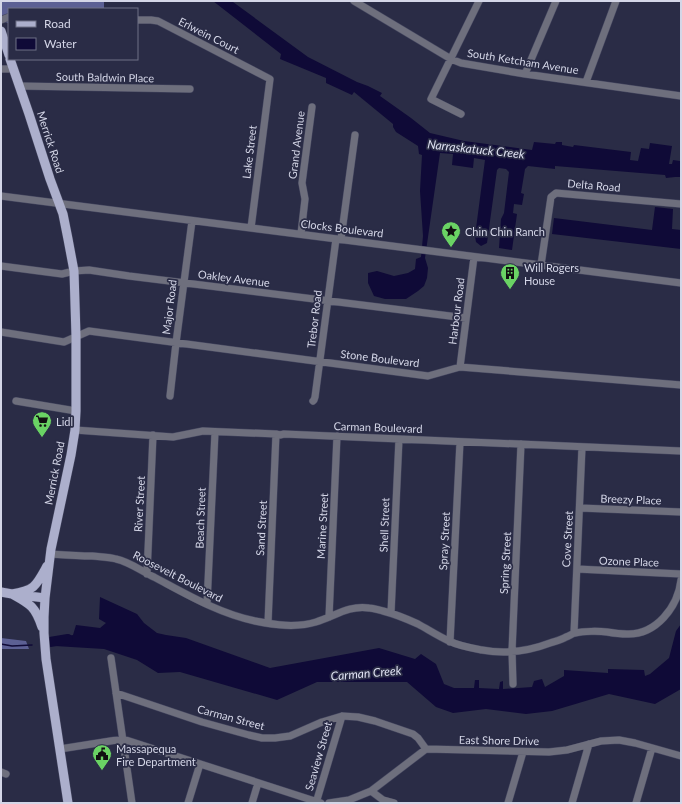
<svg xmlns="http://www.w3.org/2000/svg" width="682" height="804" font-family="Lato,sans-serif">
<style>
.forest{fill:#5c6094}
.water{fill:#0f0a37}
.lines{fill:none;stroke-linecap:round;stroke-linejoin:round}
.stream{stroke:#0f0a37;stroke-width:1.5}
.river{stroke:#0f0a37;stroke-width:10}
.minor-casing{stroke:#454760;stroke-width:8}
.major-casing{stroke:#454760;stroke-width:10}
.minor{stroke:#6e6f7d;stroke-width:7}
.major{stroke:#acafcc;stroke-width:9}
.labels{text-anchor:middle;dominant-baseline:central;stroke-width:3.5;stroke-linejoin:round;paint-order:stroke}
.street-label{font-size:11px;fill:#d4d6e7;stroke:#2a2c46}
.poi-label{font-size:11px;fill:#d4d6e7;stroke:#2a2c46;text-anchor:start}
.water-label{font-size:12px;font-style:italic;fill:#dfe2f2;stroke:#2a2c46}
</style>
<rect width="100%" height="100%" fill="#2a2c46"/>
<path class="forest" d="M1,1H104V9H9V23L4,22L1,14Z
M1,638L26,641L29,649H1Z"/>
<path class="water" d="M213,1H233V2L308,57L357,82L368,86L382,93L380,96L411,118L430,133L464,141L532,150L534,142L555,144L556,142H562V145L573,147L574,145L631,152L630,160L638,161L641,148L649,149L650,143L672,146L669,164H672L673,160L680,161L681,177H675L666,178L665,175L555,166V169L528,166L525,169L521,193L524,194L522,205L514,204L513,213L517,214L512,250L499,248L501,219L504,213L509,172L506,169L499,168L497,170L487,243L481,246L476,242L475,236L485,160L474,158L473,168L452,165L453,154L440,153L425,258L428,268L427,278L424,286L418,291L406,299H385L374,296L368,283V273L377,271L394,276L408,273L415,269L416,259L421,257L423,236L420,191L422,155L419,154L418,146L396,132L393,127V124L354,92L352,95L326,83V78L280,59L281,54Z
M655,207L673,209L672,229L681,230V249L552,234L554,218L652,230Z
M100,597L137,614L144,623L157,633L166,635L186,638L270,668L379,648L415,659L421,654L436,664L444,684L454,688H474L475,680H479V688L499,689L500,682L503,681V689L532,687L534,681L542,679L545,687L564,676V670L608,673V669L644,670L645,676L650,674L669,658L676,631L681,624V689L655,704L609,694L552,711L526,714L486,709L453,713L436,707L407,682H317L277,700L180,672L158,673L137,660L104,649L55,646V638L73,635L76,625L100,628L106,623L99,619Z"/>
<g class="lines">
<path class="stream" d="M1,644L12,646L32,645"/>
<path class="river" d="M50,642L68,639"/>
<defs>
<path id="minor" d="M354,1L451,59L461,63L525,74L681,96
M1,20L9,17
M137,20H151L158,21L270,79L251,228
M1,69H14
M525,74L556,1
M586,82L616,1
M19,86L190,89
M461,114L431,99L479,1
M1,196L681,283
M301,234L305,199L302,183L312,107
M341,239L355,135
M541,265L551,197L556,193L681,204
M1,266L62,274L74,271L89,270L129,276L466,318
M1,332L64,342L89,331L428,376L460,367L681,385
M460,367L474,257
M170,396L176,343L192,221
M16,401L76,411
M313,401L314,400L315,397L336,239
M75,430L173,437L203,431L276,434L280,435L284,434L681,451
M580,508L681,512
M51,554C65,555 78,556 92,556C100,557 109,557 116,559C130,562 141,571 154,577C186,594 218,613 255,621C275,625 296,628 316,622C335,616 349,605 369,608C374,608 378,610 383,611C395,614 407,619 418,624C429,630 438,636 449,641C459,646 471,648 482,650C504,654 529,651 550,643C556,641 561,640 566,637C570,636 572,633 576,633C583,631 599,631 607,632C613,633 620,634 627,634C656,635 678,607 681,580
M577,569L681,574
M147,574L153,435
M207,604L215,432
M391,613L399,439
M329,617L337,436
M268,623L276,434
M574,633L582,447
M450,642L460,442
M111,658L132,803
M513,684L512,651L521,444
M116,693L202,722L249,735L262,738H275L290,736L322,722L342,716L358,717L375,721L413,734L418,738L426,749
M60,749L123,739L321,803
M1,772L6,774
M371,791L383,800L394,803
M188,803L200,764
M252,803L258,783
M316,803L342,716
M329,803L349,800L371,791L426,749L549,752L567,750L601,741L619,740L635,743L681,756
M508,803L523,752
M572,803L589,744
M636,803L652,748"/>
<path id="major" d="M1,31L9,55
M10,59L29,114L50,179L63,214L68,239L74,271L76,336V411L75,430L71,455L51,549L45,598L44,617V633L46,659L68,803
M1,592L12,594L45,598
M12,594C35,590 36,586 47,566
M12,594C30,604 35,606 42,627"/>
</defs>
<use href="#minor" class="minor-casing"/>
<use href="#major" class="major-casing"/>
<use href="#minor" class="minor"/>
<use href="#major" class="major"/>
</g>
<defs>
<symbol id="sight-pin" viewBox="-11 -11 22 30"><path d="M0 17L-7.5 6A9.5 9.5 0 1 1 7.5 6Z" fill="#6ad364" stroke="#2a2c46"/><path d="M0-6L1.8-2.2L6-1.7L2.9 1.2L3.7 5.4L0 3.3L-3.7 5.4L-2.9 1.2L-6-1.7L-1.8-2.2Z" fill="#111"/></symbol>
<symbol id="building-pin" viewBox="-11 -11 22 30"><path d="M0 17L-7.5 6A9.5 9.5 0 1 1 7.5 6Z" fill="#6ad364" stroke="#2a2c46"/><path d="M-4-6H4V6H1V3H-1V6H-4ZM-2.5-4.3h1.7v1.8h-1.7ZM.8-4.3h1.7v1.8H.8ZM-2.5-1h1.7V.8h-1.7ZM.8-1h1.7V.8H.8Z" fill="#111"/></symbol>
<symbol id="supermarket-pin" viewBox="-11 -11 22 30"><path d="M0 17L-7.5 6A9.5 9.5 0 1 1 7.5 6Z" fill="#6ad364" stroke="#2a2c46"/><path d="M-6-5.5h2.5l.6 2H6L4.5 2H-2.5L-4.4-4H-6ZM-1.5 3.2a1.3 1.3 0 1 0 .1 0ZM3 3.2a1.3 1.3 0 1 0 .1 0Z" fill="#111"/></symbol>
<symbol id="civic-pin" viewBox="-11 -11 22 30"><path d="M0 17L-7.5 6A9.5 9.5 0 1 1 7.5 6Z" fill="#6ad364" stroke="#2a2c46"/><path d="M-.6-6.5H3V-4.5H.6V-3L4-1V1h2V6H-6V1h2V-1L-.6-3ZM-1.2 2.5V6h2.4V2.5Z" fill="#111"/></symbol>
</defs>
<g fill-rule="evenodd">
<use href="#sight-pin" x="440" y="220" width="22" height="30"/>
<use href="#building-pin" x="499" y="262" width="22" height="30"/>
<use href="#supermarket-pin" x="31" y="410" width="22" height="30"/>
<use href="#civic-pin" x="91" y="743" width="22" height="30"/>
</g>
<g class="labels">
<g class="street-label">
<text transform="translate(209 35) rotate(27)">Erlwein Court</text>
<text transform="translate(523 61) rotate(9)">South Ketcham Avenue</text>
<text transform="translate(105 77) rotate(1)">South Baldwin Place</text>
<text transform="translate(51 142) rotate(72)">Merrick Road</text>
<text transform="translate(296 145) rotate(-83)">Grand Avenue</text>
<text transform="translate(249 152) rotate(-83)">Lake Street</text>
<text transform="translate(594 185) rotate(5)">Delta Road</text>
<text transform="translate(342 228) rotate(7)">Clocks Boulevard</text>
<text transform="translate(234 278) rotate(7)">Oakley Avenue</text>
<text transform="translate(169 307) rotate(-83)">Major Road</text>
<text transform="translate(456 311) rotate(-83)">Harbour Road</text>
<text transform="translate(314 319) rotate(-83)">Trebor Road</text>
<text transform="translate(380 358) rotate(7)">Stone Boulevard</text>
<text transform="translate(378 427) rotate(2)">Carman Boulevard</text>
<text transform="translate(54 473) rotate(-79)">Merrick Road</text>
<text transform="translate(631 499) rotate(2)">Breezy Place</text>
<text transform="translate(139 504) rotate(-87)">River Street</text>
<text transform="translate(200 518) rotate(-88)">Beach Street</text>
<text transform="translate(384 525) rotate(-88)">Shell Street</text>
<text transform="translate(322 526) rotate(-87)">Marine Street</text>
<text transform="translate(261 528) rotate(-87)">Sand Street</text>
<text transform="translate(567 539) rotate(-87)">Cove Street</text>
<text transform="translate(444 541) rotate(-87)">Spray Street</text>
<text transform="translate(629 561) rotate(2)">Ozone Place</text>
<text transform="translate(505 563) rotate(-87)">Spring Street</text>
<text transform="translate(178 576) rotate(27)">Roosevelt Boulevard</text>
<text transform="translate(231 717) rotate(15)">Carman Street</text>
<text transform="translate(499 740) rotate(1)">East Shore Drive</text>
<text transform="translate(318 756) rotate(-74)">Seaview Street</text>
</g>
<g class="poi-label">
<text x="465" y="231">Chin Chin Ranch</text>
<text x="524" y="267">Will Rogers<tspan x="524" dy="13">House</tspan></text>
<text x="56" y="421">Lidl</text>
<text x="116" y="748">Massapequa<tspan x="116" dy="13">Fire Department</tspan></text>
</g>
<g class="water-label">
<text transform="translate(476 149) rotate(6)">Narraskatuck Creek</text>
<text transform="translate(366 673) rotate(-5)">Carman Creek</text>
</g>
</g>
<rect width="682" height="804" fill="none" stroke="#d4d6e7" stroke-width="4"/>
<rect x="8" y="8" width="130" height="52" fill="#2a2c46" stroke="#6e7086"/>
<rect x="16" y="21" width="20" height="6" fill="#acafcc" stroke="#6e7086"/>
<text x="44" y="28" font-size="12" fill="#d4d6e7">Road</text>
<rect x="16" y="38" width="20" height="12" fill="#0f0a37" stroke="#6e7086"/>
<text x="44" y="48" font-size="12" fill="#d4d6e7">Water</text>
</svg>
